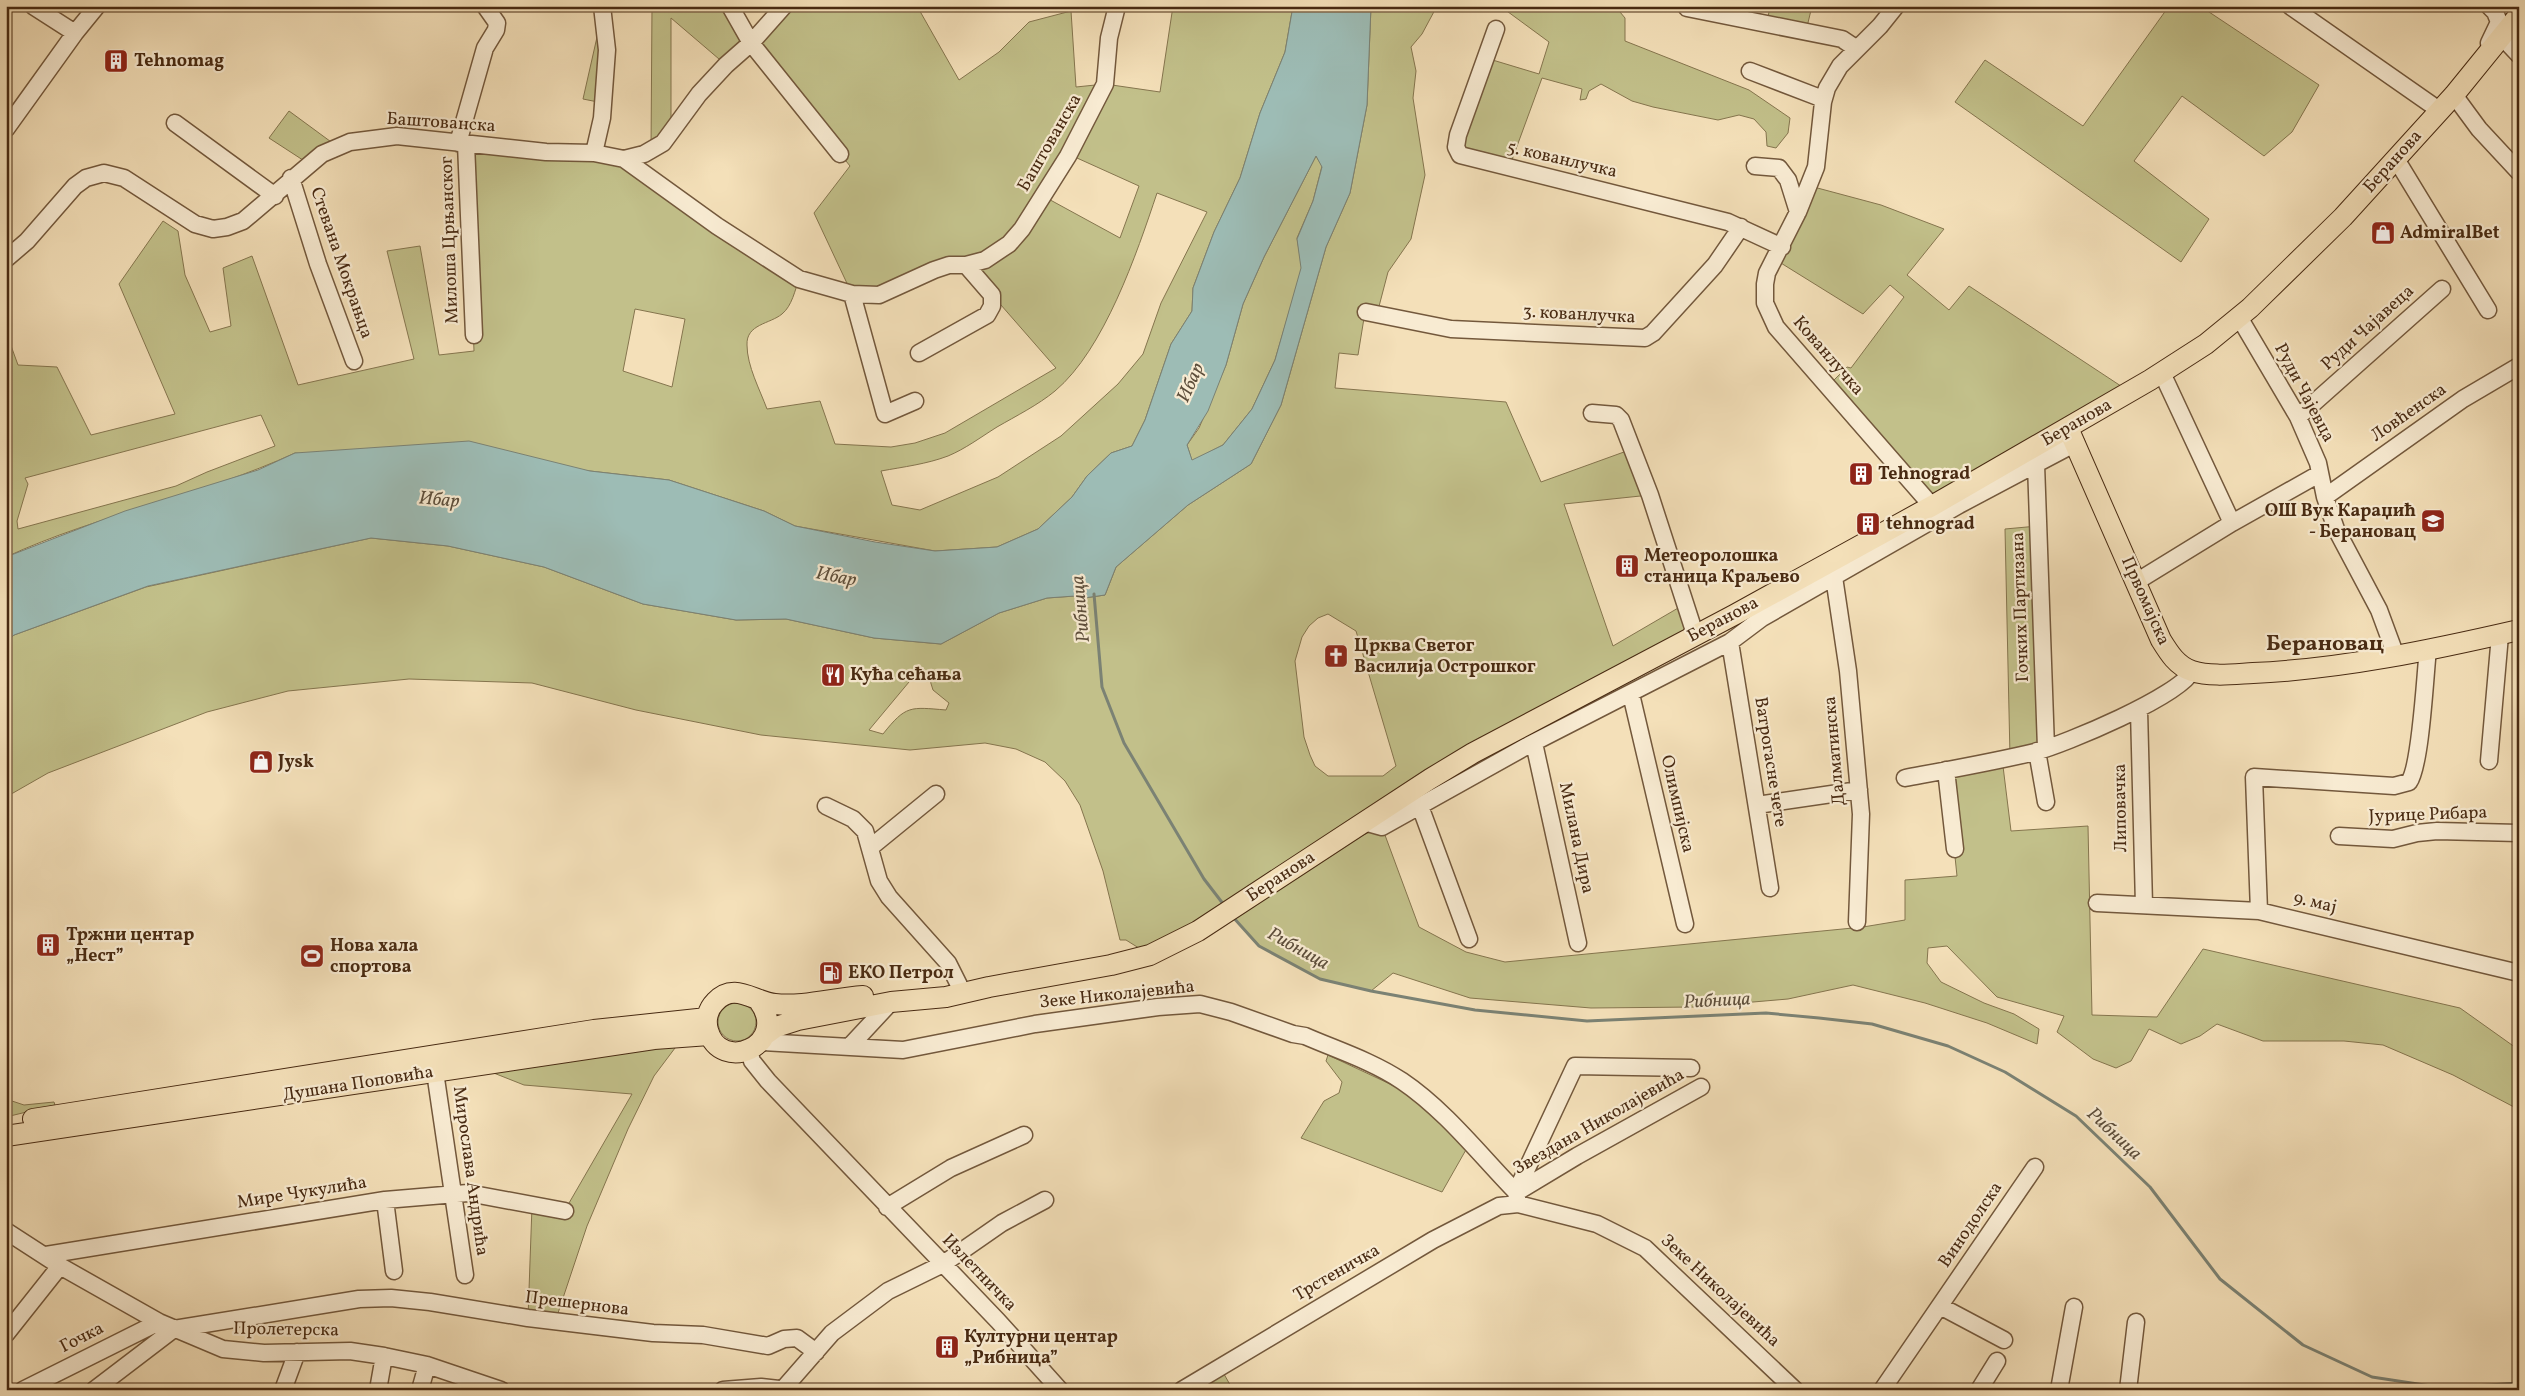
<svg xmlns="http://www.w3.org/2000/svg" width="2525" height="1396" font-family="Vollkorn,serif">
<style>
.green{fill:#c2c08a;stroke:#85754e;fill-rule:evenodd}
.water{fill:#9dbcb5;stroke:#7b8274;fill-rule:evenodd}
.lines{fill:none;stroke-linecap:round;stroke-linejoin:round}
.stream{stroke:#7b8274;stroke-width:3}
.minor-casing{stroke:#73583c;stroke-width:19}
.major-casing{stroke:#482a12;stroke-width:22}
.minor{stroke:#f8ebd2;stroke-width:16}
.major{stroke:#f4e0b9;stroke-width:20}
.labels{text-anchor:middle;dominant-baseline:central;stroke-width:4.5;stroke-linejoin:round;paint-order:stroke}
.poi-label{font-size:18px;font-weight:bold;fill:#482a12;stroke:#f8ebd2;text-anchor:start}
.street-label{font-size:18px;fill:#482a12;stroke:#f8ebd2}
.water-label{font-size:19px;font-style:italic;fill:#5d4e3b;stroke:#f8ebd2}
.district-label{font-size:22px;font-weight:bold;fill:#482a12;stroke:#f8ebd2}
</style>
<rect width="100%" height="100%" fill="#f4e0b9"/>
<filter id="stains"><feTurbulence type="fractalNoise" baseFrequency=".004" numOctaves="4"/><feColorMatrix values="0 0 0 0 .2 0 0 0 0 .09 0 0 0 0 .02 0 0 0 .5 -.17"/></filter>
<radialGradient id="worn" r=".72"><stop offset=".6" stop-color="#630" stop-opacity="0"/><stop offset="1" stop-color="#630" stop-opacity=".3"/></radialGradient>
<path class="green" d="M652,6H730L752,43L784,6H917L959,80L999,52L1029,22L1071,11L1076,87L1105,84L1160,92L1173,6H1293L1285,52L1260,113L1240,178L1214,232L1193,288L1192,311L1171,344L1145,420L1132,446L1111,453L1087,476L1072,497L1038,529L997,547L935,551L795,526L764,511L669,480L590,471L295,453C202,496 99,514 6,557V510L10,496L6,487V332L18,365L57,367L91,435L175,414L119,284L163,221L178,231L185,275L210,332L231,326L223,268L252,256L298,385L414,359L387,251L420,246L439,355L474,351L466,144L624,159L799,279C795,290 792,306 782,314C770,324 746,324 747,345C747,366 760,390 767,409L820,401L835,444L891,447L915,443L945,433L1056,368L966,265L910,282L852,294L814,213L850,166L752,44L726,65L671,18V133L651,150ZM1077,158L1139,186L1120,238L1043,196ZM1157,193L1207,212L1161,303L1143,354L1118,384L1061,436L998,477L920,510L892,505L881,471C903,467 927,464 948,456C965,449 981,437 997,427C1016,416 1038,405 1055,391C1104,350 1137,253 1157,193ZM635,309L685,319L672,387L623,371ZM261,415L275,446L207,472L176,486L18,529L17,521L28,484L25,478Z
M1371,6H1437L1422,34L1411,47L1416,71L1413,98L1425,175L1411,239L1388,272L1377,314L1365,312L1358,355L1339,353L1335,388L1506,402L1541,482L1635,448L1650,495L1564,504L1613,646L1685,604L1695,634L1572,699L1356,838L1382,827L1419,927L1466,952L1505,962L1863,927L1905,920V880L1957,876L1946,770L2002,758L2011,831L2088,826L2092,1015L2157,1017L2203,949L2460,1008L2519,1050V1112L2514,1107L2453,1075L2383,1045L2344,1041H2263L2217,1024L2200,1036L2181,1044L2149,1029L2131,1061L2116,1068L2093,1059L2057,1032L2064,1016L1997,997L1947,946L1928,948L1927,963L1941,982L1984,1003L2014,1014L2039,1029L2037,1044L1987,1023L1925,1003L1853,985L1788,999L1695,1007L1591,1008L1470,998L1393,973L1371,991L1320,979L1259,946L1226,909L1150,955L1126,940H1120L1103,871L1080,805L1065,781L1045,762L1016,749L985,743L910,750L761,735L636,710L532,683L409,679L288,691L207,712L48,773L6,797V642L14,635L146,587L371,538L448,546L544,567L643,604L736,620L786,619L874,638L941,644L999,613L1047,598L1075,596L1084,598L1105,595L1116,567L1188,505L1251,464L1281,405L1326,247L1350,193L1367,105ZM1328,614L1356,631L1396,766L1383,776H1328L1315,766L1310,755L1304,737L1295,661L1302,637L1309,626L1318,618ZM919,670L928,674L933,690L949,703L946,710C910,707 906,705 883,734L869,730Z
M1500,6H1615L1625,18V41L1749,90L1790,118L1788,133L1776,148L1767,146L1766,132L1754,119L1739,115L1718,120L1653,107L1632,101L1601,84L1589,91L1586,99L1580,100L1582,89L1542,78L1509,168L1465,157L1456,142L1486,58L1539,74L1549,42Z
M1770,6H1812L1806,31L1767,23Z
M2169,6H2200L2319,85L2292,132L2264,156L2182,96L2134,161L2209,219L2181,262L1955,102L1985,60L2083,126Z
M602,15L603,103L583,99Z
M289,111L338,147L309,164L269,138Z
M1316,156L1322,166L1313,201L1297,238L1302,268L1275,360L1252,409L1223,445L1192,461L1187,445L1199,428L1226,365L1243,304L1264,257Z
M1810,186L1881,205L1944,229L1907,275L1949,310L1969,286L2130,392L1932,506L1828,386L1847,367L1851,368L1904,297L1890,285L1863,314L1776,260Z
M2038,526L2046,748L2010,757L2005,529Z
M718 1022a19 19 0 1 1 38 0a19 19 0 1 1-38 0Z
M684,1036L654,1076L628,1129L587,1226L555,1322L528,1318L532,1206L565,1210L632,1094L524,1085L476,1066Z
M1328,1055L1405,1091L1467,1148L1442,1192L1301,1138L1324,1101L1339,1093L1342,1082L1326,1061Z
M6,1099L24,1105L54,1102L55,1105L6,1117Z
M1220,1367L1233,1390H1182Z"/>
<path class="water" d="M1293,6H1371L1367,105L1350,193L1326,247L1281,405L1251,464L1188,505L1116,567L1105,595L1084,598L1075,596L1047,598L999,613L941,644L874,638L786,619L736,620L643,604L544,567L448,546L371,538L148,586L14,635L6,642V557L125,511L258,470L295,453L469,441L590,471L669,480L764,511L795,526L875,542L935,551L997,547L1038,529L1072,497L1087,476L1111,453L1132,446L1145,420L1171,344L1192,311L1193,288L1214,232L1240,178L1260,113L1285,52ZM1316,156L1322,167L1313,201L1297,239L1301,268L1275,360L1252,409L1223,445L1192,460L1187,445L1208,411L1226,365L1243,304L1264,257Z"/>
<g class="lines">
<path class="stream" d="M1094,594L1102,687L1124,743L1204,879L1224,905
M1232,916L1259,946L1320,979L1371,991L1475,1010L1587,1021L1766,1013L1819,1018L1872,1024L1948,1046L2005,1072L2076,1116L2150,1187L2220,1279L2303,1345L2372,1377L2444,1388L2519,1383"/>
<defs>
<path id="minor" d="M33,6L75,33
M730,6L751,43L840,154
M1896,6L1880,26L1840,66L1827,88L1823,102L1816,167L1798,212L1767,273L1765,284V303L1776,327L1932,506
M2290,6L2439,110
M1687,8L1842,39L1857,49
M1496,29L1458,135L1456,147L1460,155L1728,222L1782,247
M2502,37L2519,55
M2489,43L2499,22L2495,12L2489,6
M1750,71L1823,99
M2454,95L2479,129L2519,172
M175,123L275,196
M6,129L75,33L97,6
M458,143L485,48L496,30L497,23L485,6
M466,144L474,335
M594,153L602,118L607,50L602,6
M624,159L644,154L663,143L699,94L726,65L751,43L784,6
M2396,159L2488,310
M1755,166L1779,168L1788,180L1798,212
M291,178L318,264L354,361
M6,259L27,241L75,186L86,178L104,173L124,178L195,224L213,229L227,227L243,221L322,154L350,142L397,136L546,152L594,153L624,159L717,226L799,279L852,294L879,295L934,270L949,265H966L985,260L1009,244L1022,229L1068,156L1105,84L1109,38L1117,6
M852,294L885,414L915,401
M1366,312L1451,329L1645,338L1653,333L1715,265L1741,227
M2239,317L2298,417L2318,463L2325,497L2336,529L2379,610L2396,656
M919,353L987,315L992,306V295L966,265
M2162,373L2232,523
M1592,413L1616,415L1621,420L1650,495L1695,634
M2298,417L2442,289
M2036,464L2046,748
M2325,497L2463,399L2519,366
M1834,577L1848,671L1861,814L1857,922
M2136,582L2232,523L2319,474
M1730,642L1770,888
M1631,694L1685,924
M2139,710L2144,905
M1534,743L1578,943
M2037,751L2046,802
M2489,761L2500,635
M1946,770L1955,849
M1905,778C1948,770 1993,762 2035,752C2065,744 2180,696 2192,671
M1757,805L1859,790
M826,806L853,819L865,831L879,881L889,897L948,963L959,985
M1420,806L1469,939
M1364,822L1382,827L1527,746L1730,642L1762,618L1959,505L2076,443
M2339,836L2393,839L2417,833L2437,831L2519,833
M871,847L936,794
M2097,903L2259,911L2519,973
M2259,911L2254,777L2394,786L2409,782C2421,765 2425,675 2428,649
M761,1042L903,1050L1035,1024L1158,1007L1200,1004L1231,1012L1293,1034L1305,1036C1337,1050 1372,1061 1402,1081C1445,1110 1480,1155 1516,1192L1518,1204
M851,1045L891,1002
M749,1051L752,1061L768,1081L998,1321L1060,1390
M435,1072L465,1275
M1516,1192L1575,1066L1691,1068
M1517,1192L1577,1156L1701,1087
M385,1200L394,1271
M887,1207L951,1168L1024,1135
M6,1231L60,1266L159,1322L223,1349L264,1353L350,1351L384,1356L427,1365L501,1390
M46,1255L385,1200L468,1193L565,1211
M1940,1306L2004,1340
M6,1334L60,1266
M784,1388L832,1333L888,1291L943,1264L1002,1223L1045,1200
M23,1390L159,1322
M94,1390L174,1329L359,1299L391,1298L430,1302L528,1318L653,1333L703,1335L768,1346L784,1339L797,1338L816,1352
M283,1390L297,1352
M378,1390L384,1356
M420,1390L427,1365
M723,1390L761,1387L788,1390
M1182,1390L1433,1240L1499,1206L1518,1204L1597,1224L1645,1248L1795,1390
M1882,1390L2035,1167
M1979,1390L1997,1361
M2059,1390L2074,1307
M2128,1390L2136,1322"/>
<path id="major" d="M2068,428L2161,640C2169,653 2177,666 2192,671C2211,677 2234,674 2253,673C2342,669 2432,650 2519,630
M759,1001C791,1045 720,1075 708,1030C705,1020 708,1009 715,1002C734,981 754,1002 775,1004C803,1007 834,998 863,996
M765,1035L776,1027L798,1020L891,1002L946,997L989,987L1111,965L1150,955L1198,931L1430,779L1473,753L1734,615L1932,506L2150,380L2206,344L2250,308L2343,217L2454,95L2519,15
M33,1119L594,1030L707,1018
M6,1136L654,1039L709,1035"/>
</defs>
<use href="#minor" class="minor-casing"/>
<use href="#major" class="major-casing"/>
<use href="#minor" class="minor"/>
<use href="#major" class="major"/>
</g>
<defs>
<symbol id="building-square" viewBox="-11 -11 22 22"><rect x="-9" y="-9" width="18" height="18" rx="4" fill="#8f2418" stroke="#f8ebd2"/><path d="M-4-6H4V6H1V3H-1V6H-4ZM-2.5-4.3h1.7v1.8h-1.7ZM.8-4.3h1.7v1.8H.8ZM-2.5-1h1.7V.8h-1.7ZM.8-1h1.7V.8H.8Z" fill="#fff"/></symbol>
<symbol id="shop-square" viewBox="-11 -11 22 22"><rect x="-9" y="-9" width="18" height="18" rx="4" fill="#8f2418" stroke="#f8ebd2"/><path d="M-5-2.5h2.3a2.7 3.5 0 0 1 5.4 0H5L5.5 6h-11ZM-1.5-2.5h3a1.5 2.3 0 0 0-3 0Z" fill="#fff"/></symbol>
<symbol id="school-square" viewBox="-11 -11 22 22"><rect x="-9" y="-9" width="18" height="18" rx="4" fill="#8f2418" stroke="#f8ebd2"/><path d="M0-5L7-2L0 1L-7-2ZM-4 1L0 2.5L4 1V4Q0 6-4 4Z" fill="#fff"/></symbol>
<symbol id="church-square" viewBox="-11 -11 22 22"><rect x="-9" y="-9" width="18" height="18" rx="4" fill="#8f2418" stroke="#f8ebd2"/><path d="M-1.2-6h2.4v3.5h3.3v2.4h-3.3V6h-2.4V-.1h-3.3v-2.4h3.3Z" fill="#fff"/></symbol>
<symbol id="restaurant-square" viewBox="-11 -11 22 22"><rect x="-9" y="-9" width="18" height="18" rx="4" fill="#8f2418" stroke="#f8ebd2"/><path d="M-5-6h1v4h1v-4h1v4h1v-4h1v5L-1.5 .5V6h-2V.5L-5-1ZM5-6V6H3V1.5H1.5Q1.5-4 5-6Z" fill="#fff"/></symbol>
<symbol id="stadium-square" viewBox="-11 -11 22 22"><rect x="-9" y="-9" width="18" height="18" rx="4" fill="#8f2418" stroke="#f8ebd2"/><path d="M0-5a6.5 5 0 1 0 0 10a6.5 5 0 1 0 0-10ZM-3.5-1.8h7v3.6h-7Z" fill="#fff"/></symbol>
<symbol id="fuel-square" viewBox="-11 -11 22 22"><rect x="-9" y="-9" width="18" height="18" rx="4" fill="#8f2418" stroke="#f8ebd2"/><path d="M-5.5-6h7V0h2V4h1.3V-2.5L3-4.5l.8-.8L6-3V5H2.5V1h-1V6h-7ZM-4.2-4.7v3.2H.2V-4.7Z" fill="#fff"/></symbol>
</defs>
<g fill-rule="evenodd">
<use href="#building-square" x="102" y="47" width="28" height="28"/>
<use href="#shop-square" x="2369" y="219" width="28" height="28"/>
<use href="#building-square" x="1847" y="460" width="28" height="28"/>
<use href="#school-square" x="2419" y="507" width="28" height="28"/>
<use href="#building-square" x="1854" y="510" width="28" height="28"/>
<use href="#building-square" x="1613" y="552" width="28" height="28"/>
<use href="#church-square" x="1322" y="642" width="28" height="28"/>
<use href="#restaurant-square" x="819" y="661" width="28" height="28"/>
<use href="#shop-square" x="247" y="748" width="28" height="28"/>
<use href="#building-square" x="34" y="931" width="28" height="28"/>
<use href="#stadium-square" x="298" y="942" width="28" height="28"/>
<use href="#fuel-square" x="817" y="959" width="28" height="28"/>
<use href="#building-square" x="933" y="1333" width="28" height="28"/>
</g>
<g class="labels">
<g class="poi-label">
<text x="134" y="61">Tehnomag</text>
<text x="2400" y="233">AdmiralBet</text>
<text x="1878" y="474">Tehnograd</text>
<text x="2416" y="511" text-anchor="end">ОШ Вук Караџић<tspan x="2416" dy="21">- Берановац</tspan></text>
<text x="1886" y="524">tehnograd</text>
<text x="1644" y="556">Метеоролошка<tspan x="1644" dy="21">станица Краљево</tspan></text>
<text x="1354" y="646">Црква Светог<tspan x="1354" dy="21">Василија Острошког</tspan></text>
<text x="850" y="675">Кућа сећања</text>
<text x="278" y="762">Jysk</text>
<text x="66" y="935">Тржни центар<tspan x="66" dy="21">„Нест”</tspan></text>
<text x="330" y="946">Нова хала<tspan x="330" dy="21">спортова</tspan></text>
<text x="848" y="973">ЕКО Петрол</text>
<text x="964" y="1337">Културни центар<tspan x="964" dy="21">„Рибница”</tspan></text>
</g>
<g class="street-label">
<text transform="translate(441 123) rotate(4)">Баштованска</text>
<text transform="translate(1050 143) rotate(-60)">Баштованска</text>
<text transform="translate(1562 160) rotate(13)">5. кованлучка</text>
<text transform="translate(2393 162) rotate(-48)">Беранова</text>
<text transform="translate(450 240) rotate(-92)">Милоша Црњанског</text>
<text transform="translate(341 263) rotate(71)">Стевана Мокрањца</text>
<text transform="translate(1579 315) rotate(3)">3. кованлучка</text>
<text transform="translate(2368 328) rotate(-42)">Руди Чајавеца</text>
<text transform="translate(1828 356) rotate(49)">Кованлучка</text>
<text transform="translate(2304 393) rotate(62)">Руди Чајевца</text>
<text transform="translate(2409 413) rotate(-35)">Ловћенска</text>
<text transform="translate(2077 423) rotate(-30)">Беранова</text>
<text transform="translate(2145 601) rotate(66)">Првомајска</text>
<text transform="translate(2021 607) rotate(-92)">Гочких Партизана</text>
<text transform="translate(1723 620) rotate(-28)">Беранова</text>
<text transform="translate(1835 751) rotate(-95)">Далматинска</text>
<text transform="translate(1770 762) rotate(81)">Ватрогасне чете</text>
<text transform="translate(1677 804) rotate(77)">Олимпијска</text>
<text transform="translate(2121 808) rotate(-91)">Липовачка</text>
<text transform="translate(2428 815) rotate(-2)">Јурице Рибара</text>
<text transform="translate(1576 838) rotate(78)">Милана Дира</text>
<text transform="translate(1281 877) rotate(-33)">Беранова</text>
<text transform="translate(2315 903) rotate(13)">9. мај</text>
<text transform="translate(1117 995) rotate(-6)">Зеке Николајевића</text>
<text transform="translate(358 1084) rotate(-9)">Душана Поповића</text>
<text transform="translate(1599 1122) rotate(-30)">Звездана Николајевића</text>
<text transform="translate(470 1171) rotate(82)">Мирослава Андрића</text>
<text transform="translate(302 1193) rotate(-9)">Мире Чукулића</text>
<text transform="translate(1971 1225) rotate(-56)">Винодолска</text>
<text transform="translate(979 1273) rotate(46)">Излетничка</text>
<text transform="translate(1337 1273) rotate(-30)">Трстеничка</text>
<text transform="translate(1720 1291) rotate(43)">Зеке Николајевића</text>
<text transform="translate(577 1304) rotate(7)">Прешернова</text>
<text transform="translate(286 1330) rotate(1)">Пролетерска</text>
<text transform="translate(82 1338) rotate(-27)">Гочка</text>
</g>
<g class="water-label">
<text transform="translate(1191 383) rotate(-66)">Ибар</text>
<text transform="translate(439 500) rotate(5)">Ибар</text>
<text transform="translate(836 577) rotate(11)">Ибар</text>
<text transform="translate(1081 609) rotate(-95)">Рибница</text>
<text transform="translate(1298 949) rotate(29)">Рибница</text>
<text transform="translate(1717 1001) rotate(-3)">Рибница</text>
<text transform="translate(2114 1134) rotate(43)">Рибница</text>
</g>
<g class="district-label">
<text x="2325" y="644">Берановац</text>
</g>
</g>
<rect width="2525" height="1396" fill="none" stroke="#f4e0b9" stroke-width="25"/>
<rect x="8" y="8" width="2510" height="1381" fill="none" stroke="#482a12" stroke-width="2.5"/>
<rect x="12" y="12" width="2500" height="1371" fill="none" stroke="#482a12"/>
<rect width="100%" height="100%" filter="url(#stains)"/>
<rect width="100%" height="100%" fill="url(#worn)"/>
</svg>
